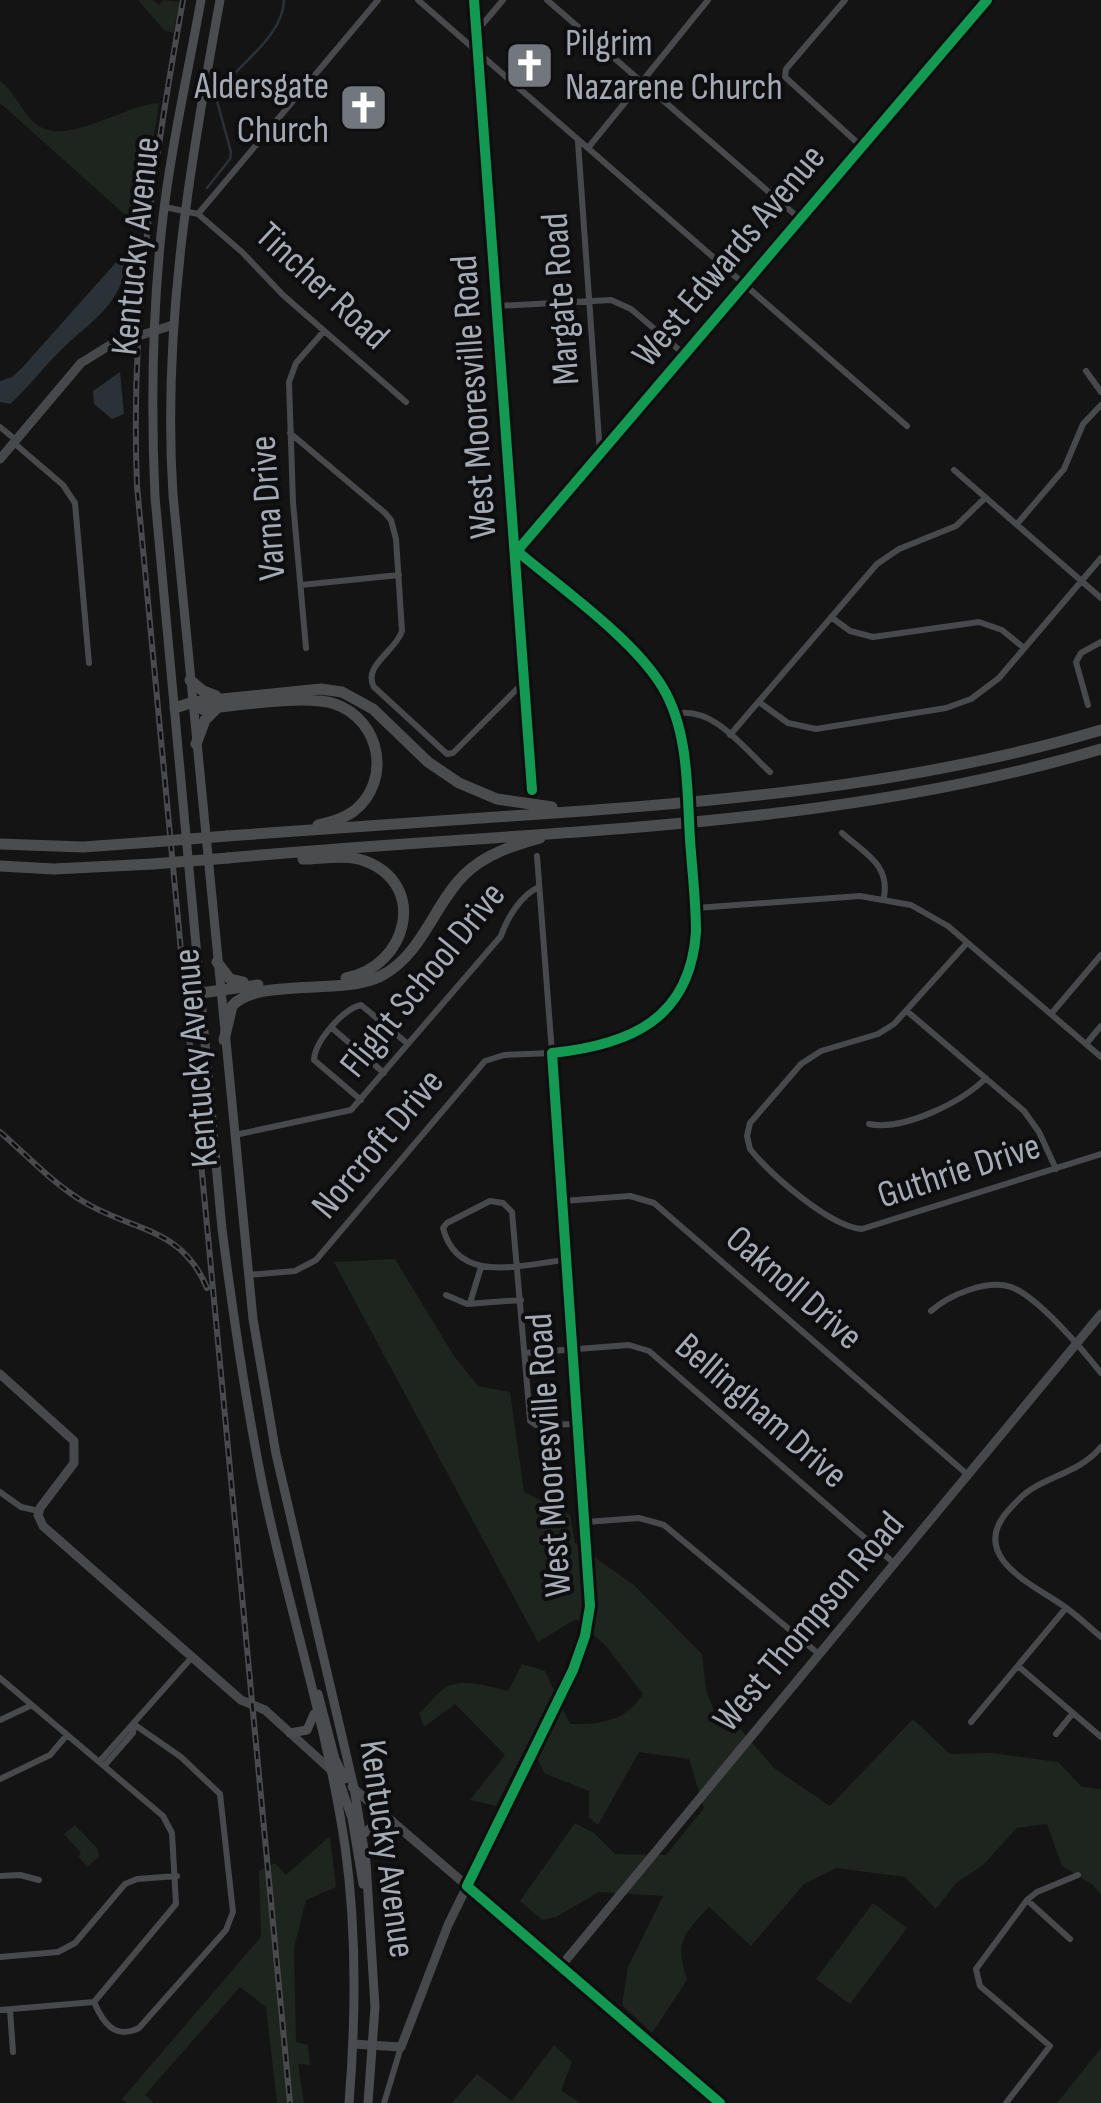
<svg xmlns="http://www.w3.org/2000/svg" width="1101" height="2103" font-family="'Sofia Sans Condensed',sans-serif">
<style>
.green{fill:#1e241e}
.water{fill:#2a3137}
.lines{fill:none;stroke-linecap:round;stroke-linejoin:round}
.stream{stroke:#2a3137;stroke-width:2.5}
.street{stroke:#48494d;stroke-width:6}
.secondary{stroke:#47484b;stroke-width:9}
.primary{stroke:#4a4c4f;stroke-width:9}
.highway{stroke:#4a4c4e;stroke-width:11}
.rail-casing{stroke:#494a4d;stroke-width:6}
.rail{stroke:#0e0e10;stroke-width:2.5;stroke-dasharray:8;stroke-linecap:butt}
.secondary-bridge{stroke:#47484b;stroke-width:9}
.highway-bridge{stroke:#4a4c4e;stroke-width:11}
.cycleway-casing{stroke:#0e0e10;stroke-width:16}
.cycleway{stroke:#139951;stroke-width:10}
.labels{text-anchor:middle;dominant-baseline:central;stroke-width:8;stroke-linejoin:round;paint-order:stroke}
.poi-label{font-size:38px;fill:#a5abb5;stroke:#0e0e10;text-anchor:start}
.street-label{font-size:38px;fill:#a5abb5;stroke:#0e0e10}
</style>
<rect width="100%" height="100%" fill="#141414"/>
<path class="green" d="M138,0H153L159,5L164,0L180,2L173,33L164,30Z
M0,81C16,92 21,112 36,124C65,148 123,105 159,103L140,228L0,103Z
M395,1259L454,1356L478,1386L510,1392L524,1492L570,1515L575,1543L635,1586L702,1654L706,1690L717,1719L736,1724L774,1768L830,1806L913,1719L950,1754L992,1753L1058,1762L1082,1787L1101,1789V1895L1093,1885L1062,1866L1047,1824L1017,1828L982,1866L956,1883L936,1909L905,1877L836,1868L804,1884L751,1946L709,1907C682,1936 675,1941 687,1980L652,2033L622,2005L628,1967L663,1896L599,1892L556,1917L542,1920L520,1901L575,1823L594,1833L615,1854L666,1855L704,1808L689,1759L639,1752L598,1825L589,1818V1791L544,1773L529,1741L496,1806L470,1800L505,1755L455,1704L424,1727L419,1713C428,1706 434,1696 442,1690C459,1676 489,1687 508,1691L522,1664L545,1671L570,1724C600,1725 626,1721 643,1694L606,1646L576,1619L538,1642L334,1262Z
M75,1825L98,1849L99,1857L87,1867L78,1856L81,1853L64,1834Z
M330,1836L336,1887L306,1900L294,1948L296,2042L308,2045L310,2065L298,2064L304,2103H277L266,2007L240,1987L145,2095L154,2103H127L122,2099L261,1937L259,1871L275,1863L286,1875Z
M873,1903L907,1928L850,2004L816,1979Z
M554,2045L572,2062L561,2090L580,2103H452L477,2074L512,2101Z
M1101,2048V2103H1057Z"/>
<path class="water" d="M120,258L124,261C127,300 88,324 64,347C45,365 29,387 10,404L0,402V381L12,377L21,369Z
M120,372L124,414L112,419L94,404L93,391Z"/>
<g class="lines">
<path class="stream" d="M207,188L230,159L231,152L217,101L220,90C241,62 283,36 284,0"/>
<path class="street" d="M418,0L907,426
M547,0L800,219
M845,0L786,69L785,77L861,146
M476,32L503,0
M578,142L600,454
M588,148L708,0
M165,207L198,214L378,0
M198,214L242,252L283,295L406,402
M497,306L611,300L631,309L684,354
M1086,371L1101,392
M0,427L16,440
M290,433L385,513L391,520L396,539L402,631C396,651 362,666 374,687L447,754L453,753L523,683
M14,443L63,485L75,503L89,663
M954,470L1101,598
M1017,524L1064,469L1083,424L1101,405
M301,585L399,575
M831,617L850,631L873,637L979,622L1002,630L1024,648
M306,648L293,502L289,382L296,363L324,331
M759,702L788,723L816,729L946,708L971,699L999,678L1101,558
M1088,705L1076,662L1081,653L1101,642
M675,714C713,705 744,749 770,772
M730,735L877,564L899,549L956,526L985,498
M532,790L515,560L517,551L987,0
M842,833C864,853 890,864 884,897
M696,908L860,896L911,905L948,926L1101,1057
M967,943L894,1024L878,1034L821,1051L801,1064L750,1123L747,1136L750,1149C770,1174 830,1227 862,1229L1101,1154
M908,1012L1024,1111L1039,1132L1056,1169
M1051,1014L1101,955
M332,1028L384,1073
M1086,1044L1101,1026
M361,1100L314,1060C315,1041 343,1009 361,1005L408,1044
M869,1124C904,1131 962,1102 986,1078
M235,1135L351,1110L501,936C507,918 521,895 539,887
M563,1201L630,1196L654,1203L968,1475
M566,1260C522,1264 458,1286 443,1228L447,1223L490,1201L503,1203L512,1212L530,1419V1421L536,1425L579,1424
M248,1275L295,1271L316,1260L485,1061L504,1055L552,1053L537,856
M446,1295L467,1304L521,1300
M470,1303L481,1267
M931,1311C949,1295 987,1279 1011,1287C1038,1297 1083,1350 1101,1373
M525,1353L629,1345L649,1351L895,1564
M1101,1447C1081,1471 1055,1474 1030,1490C1021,1496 1014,1504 1007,1512C968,1558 1036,1586 1065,1607C1078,1616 1089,1627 1101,1637
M0,1492L21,1507L39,1511
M586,1522L639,1518L664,1525L820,1655
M1018,1666L1101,1737
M0,1678L163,1816L172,1833L176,1904L94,2002
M0,1720L32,1705
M971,1722L1066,1608
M1056,1734L1073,1713
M99,1762L193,1656
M104,1766L133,1733L134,1726
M0,1779L50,1755L67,1735
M0,1876L20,1875L39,1880
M1027,1900L1070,1939
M0,1957L58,1952L75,1943L125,1884L137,1879L177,1876
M94,2002C103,2023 115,2040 139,2028L226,1930L233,1912L220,1794L181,1757L135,1725
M0,2010L94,2002
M10,2010L13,2052
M384,2103L401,2047
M1006,2103L1050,2046L980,1986L976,1969L1027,1900L1037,1892L1078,1875"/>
<path class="secondary" d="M474,0L514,544L517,551C564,590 648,648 671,704C683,730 684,760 686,788
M0,459L81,363L110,345L173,325
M0,1374L74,1441V1463L40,1508L38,1515L43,1526L241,1700L265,1710L332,1771
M352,1787L720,2103
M561,1966L1101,1314
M353,2044L401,2047L448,1925L573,1670L587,1630L591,1584L552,1053C624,1046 686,1023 695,940C699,907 692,872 690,839"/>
<path class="primary" d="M201,0C187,78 169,156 161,235C152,323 151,409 155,497L222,1229C234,1322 247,1414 267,1506C292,1619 328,1731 345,1846C357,1931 356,2017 349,2103
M220,0C190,164 162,327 173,495L253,1319L276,1454L354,1788L366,1862L375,2007L368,2103
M318,1694L335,1759L345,1779
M290,1733L307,1730L314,1714
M337,1775L352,1818L363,1884
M362,1835L374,1825L392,1821"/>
<path class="highway" d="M190,680L203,691L216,696
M175,708L193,702L321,689L342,692L373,709L428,762L459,783L497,799L552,807
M202,709C236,706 305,694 335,704C381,720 392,781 354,811C343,819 330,822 318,825
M196,744L205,720L218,707
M227,836C345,828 464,819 583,811C758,798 933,780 1101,730
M0,844L83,847L152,842
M228,858C519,830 819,833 1101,749
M303,859C322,859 346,854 365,861C429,885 407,967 346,978
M0,866L54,869L153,864
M217,962L230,979L243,982
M201,993L258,985
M224,1040L232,1006C257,977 342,996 381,976C422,955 433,906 464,875C485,854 512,846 540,838"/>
<defs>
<path id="rail" d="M183,0C153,168 130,315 137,486L290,2103
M0,1132C27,1155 53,1184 84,1202C132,1231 182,1227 207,1288"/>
</defs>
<use href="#rail" class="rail-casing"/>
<use href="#rail" class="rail"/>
<path class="secondary-bridge" d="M686,788L690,839"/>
<path class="highway-bridge" d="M152,842L227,836
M153,864L228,858"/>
<defs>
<path id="cycleway" d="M474,0L532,790
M517,551C561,588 635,640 663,688C689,732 687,790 690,839C692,870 696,901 696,932C690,1020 629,1045 552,1053L590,1606L585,1636L573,1670L467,1886L720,2103
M517,551L987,0"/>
</defs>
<use href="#cycleway" class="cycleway-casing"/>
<use href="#cycleway" class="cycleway"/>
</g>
<defs>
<symbol id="church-square" viewBox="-11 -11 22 22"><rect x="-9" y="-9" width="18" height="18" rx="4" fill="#72767d" stroke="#0e0e10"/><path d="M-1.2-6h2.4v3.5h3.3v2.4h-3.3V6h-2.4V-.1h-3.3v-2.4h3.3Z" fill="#fff"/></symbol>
</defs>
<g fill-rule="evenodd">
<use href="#church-square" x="502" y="38" width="55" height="55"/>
<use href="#church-square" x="336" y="80" width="55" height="55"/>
</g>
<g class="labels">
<g class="poi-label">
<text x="565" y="43">Pilgrim<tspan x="565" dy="44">Nazarene Church</tspan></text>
<text x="329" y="86" text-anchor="end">Aldersgate<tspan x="329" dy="44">Church</tspan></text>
</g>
<g class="street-label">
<text transform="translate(136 246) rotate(-84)">Kentucky Avenue</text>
<text transform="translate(729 256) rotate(-50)">West Edwards Avenue</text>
<text transform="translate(322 286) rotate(43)">Tincher Road</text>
<text transform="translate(561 299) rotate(-94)">Margate Road</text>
<text transform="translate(474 397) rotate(-94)">West Mooresville Road</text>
<text transform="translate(268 508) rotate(-94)">Varna Drive</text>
<text transform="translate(423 980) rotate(-51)">Flight School Drive</text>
<text transform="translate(196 1058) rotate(-95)">Kentucky Avenue</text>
<text transform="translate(378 1144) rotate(-50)">Norcroft Drive</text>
<text transform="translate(959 1171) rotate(-18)">Guthrie Drive</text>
<text transform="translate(794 1288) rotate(41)">Oaknoll Drive</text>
<text transform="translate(761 1411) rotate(41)">Bellingham Drive</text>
<text transform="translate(549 1455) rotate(-94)">West Mooresville Road</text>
<text transform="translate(809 1622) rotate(-50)">West Thompson Road</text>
<text transform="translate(387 1849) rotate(82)">Kentucky Avenue</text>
</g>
</g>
</svg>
